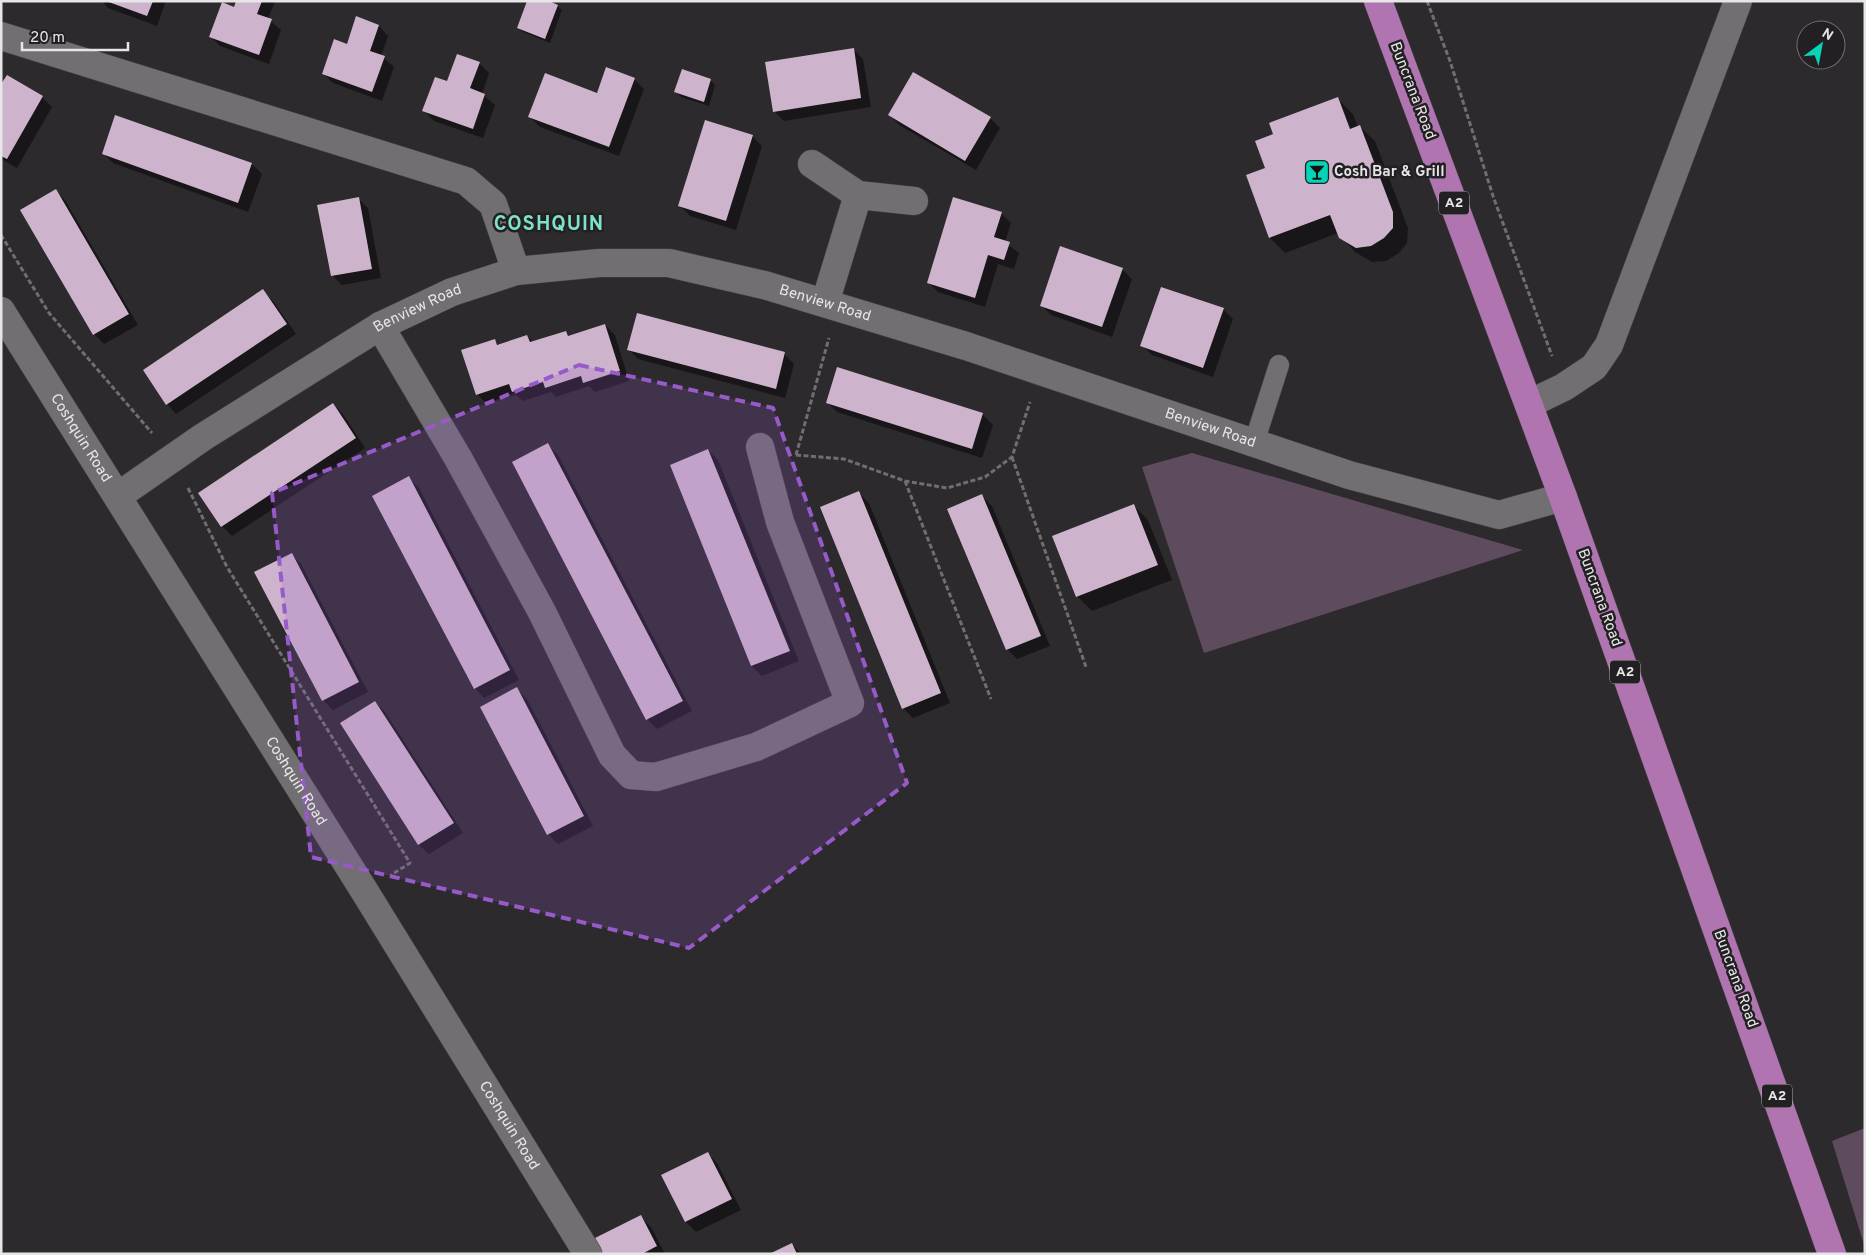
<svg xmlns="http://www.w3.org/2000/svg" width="1866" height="1255" font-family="Overpass,sans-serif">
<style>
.green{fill:#5f4b5e}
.shadow{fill:#0007}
.building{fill:#cdb4cc}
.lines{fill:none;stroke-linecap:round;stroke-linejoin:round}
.lane-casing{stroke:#474647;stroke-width:21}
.street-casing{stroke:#474647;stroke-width:29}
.highway-casing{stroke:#474647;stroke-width:29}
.path{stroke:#716e71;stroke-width:3;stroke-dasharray:5 2.5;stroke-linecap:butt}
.lane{stroke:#726f72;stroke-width:20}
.street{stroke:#726f72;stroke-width:28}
.highway{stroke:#b074b0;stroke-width:28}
.marked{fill:#965ac9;fill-opacity:0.2;stroke:#965ac9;stroke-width:4;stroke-dasharray:10 6;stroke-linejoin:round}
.labels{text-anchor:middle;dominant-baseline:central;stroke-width:5;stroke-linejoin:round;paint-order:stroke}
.shield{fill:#232023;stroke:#acabac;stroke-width:1}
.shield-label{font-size:14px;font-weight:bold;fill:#e7e6e7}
.street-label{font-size:15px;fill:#e7e6e7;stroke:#232023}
.poi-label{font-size:15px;font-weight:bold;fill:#e7e6e7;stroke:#232023;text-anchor:start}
.district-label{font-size:20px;font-weight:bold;letter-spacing:1px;fill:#7ee1ca;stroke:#232023}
</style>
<rect width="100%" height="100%" fill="#2d2a2d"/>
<path class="green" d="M1192,453L1523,550L1204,653L1142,467Z
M1865,1128V1248L1832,1141Z"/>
<path class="shadow" d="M102,1H166L157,26L108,8Z
M237,1H275L268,19L281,30L269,64L220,46L210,36L234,8Z
M557,6L562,10L550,43L523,32L518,28Z
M379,26L388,36L381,56L394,67L382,101L333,83L323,73L347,45Z
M853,49L863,59L871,107L784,121L774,111Z
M479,63L489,73L482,94L495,105L483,138L434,121L424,111L448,83Z
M634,79L644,89L619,156L540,127L530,117L598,94Z
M710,80L715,85L709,106L681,97L676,92Z
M1,87L42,97L52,107L17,168L1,159Z
M1338,99L1353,114L1358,127H1360L1375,141L1408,228L1407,243L1399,253L1386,261L1372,262L1355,252L1338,233L1285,253L1270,238L1247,176L1267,169L1274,135Z
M890,115L990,118L1000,128L976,170L899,125Z
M116,116L252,164L262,174L248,212L113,163L103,153Z
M752,136L762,146L736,230L690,216L680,206Z
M55,190L65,200L138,325L104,344L94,334Z
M358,198L368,208L381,278L342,285L332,275Z
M1001,213L1011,223L1005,242L1019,253L1014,269L998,264L985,307L938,292L928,282Z
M1122,269L1132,279L1112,337L1051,315L1041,305Z
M263,291L273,301L296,334L176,414L167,404Z
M1223,309L1233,319L1213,377L1152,355L1142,345Z
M605,325L615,335L629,381L595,392L589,386L556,397L551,392L523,401L516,395L487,404L477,394L494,340L499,345L527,336L533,342L566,332L570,337Z
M628,349L784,354L794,364L785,398L638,359Z
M838,369L983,415L993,425L982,458L837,412L827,402Z
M333,404L343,414L365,448L232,536L222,526L200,493Z
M548,445L558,455L692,711L657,729L647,719Z
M708,450L718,460L799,661L762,676L752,666L671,465Z
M409,478L419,488L519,680L484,698L475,688Z
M859,493L869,503L950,703L913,718L903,708Z
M982,496L992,506L1050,646L1017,659L1007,649Z
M1133,505L1148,520L1172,580L1092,611L1077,596Z
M291,554L301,564L368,692L333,710L323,700Z
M517,689L527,699L593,826L558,844L548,834Z
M375,702L385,712L463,833L429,854L419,845L342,723Z
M707,1153L717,1163L741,1210L696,1232L686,1222L663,1175Z
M641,1217L651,1227L665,1254H604Z
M792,1244L801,1254H772Z"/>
<path class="building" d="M106,1H153L147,16Z
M236,1H262L257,14L272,19L259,55L209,37L222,2L234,7Z
M527,1H549L558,5L545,39L517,28Z
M356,16L379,25L370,51L385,56L372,92L322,74L334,39L347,44Z
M854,48L861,98L773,112L765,62Z
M457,54L480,62L470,88L485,94L473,129L422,111L435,77L447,81Z
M606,67L635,78L609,147L528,117L545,73L597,93Z
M682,69L711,79L704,102L674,92Z
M913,72L991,117L965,161L888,115Z
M7,75L43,96L7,159L1,156V84Z
M1338,97L1350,129L1360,125L1393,212V228L1384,238L1371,246L1356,248L1339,238L1330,215L1269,238L1246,175L1265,168L1255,141L1273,134L1269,123Z
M115,115L252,163L238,203L102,154Z
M705,120L753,135L726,221L678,206Z
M56,189L129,314L93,335L20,210Z
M359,197L372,269L331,276L317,205Z
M953,197L1002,212L994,237L1010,242L1004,260L988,255L975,298L927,283Z
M1060,246L1123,268L1102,327L1040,306Z
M1161,287L1224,308L1203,368L1140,346Z
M263,289L287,324L166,405L143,370Z
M637,313L785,352L776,389L627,350Z
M605,324L620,371L583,383L581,376L545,388L543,382L512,392L509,384L476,395L461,350L495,339L497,345L527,335L530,342L566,331L568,336Z
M837,367L983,413L972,449L826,403Z
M333,403L356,438L221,527L198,493Z
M548,443L683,701L646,720L512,462Z
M708,449L790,651L751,666L670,465Z
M409,476L510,670L474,689L372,496Z
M859,491L941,693L902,709L820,507Z
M982,494L1041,636L1006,650L947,509Z
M1134,504L1158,565L1076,597L1052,536Z
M292,553L359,682L322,701L254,572Z
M517,687L584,816L547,835L480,707Z
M375,701L454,823L418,845L340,723Z
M708,1152L732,1199L685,1222L661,1175Z
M641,1215L657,1246L642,1254H602L595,1238Z
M792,1243L797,1254H769Z"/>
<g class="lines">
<defs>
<path id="lane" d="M1254,443L1279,365"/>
<g id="street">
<path d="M1,36L466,181L493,204L516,271"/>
<path d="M812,164L858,195L914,201"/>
<path d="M825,303L858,195"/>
<path id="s1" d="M1,311L365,892L588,1254"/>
<path d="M380,326L458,458L542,612L612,755L631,775L656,777L756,747L850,703L780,522L760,447"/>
<path d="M1529,404L1564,387L1594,367L1609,345L1738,1"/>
<path id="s2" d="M118,496L203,437L380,326L452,292L516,271L599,263H669L764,285L966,346L1349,475L1499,515L1563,497"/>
</g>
<path id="highway" d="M1378,1L1563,497L1832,1254"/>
</defs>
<use href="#lane" class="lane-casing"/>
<use href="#street" class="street-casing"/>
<use href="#highway" class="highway-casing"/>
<path class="path" d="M1427,1L1450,61L1494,199L1552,356
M1,235L49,313L152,433
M796,455L844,459L905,481L947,488L985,477L1012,457L1030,402
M796,455L829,338
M1012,457L1086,667
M905,481L991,699
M188,488L227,567L410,863L391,875"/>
<use href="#lane" class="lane"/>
<use href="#street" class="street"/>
<use href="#highway" class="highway"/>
</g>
<path class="marked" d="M579,365L773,408L907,783L689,948L311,857L272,493Z"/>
<defs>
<symbol id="bar-square" viewBox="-11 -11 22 22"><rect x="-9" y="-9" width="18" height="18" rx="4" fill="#04d5b6" stroke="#232023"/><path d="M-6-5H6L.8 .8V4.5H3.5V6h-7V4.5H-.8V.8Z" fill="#111"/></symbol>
</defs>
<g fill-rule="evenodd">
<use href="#bar-square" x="1303" y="158" width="28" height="28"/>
</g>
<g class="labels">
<g class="shield">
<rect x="1439" y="191.5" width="30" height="23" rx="4"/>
<rect x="1610" y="660.5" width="30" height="23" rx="4"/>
<rect x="1762" y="1084.5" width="30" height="23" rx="4"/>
</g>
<g class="shield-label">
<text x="1454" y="203">A2</text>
<text x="1625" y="672">A2</text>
<text x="1777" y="1096">A2</text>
</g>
<g class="street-label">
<text transform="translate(1412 91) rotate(69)">Buncrana Road</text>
<text stroke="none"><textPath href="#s2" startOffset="774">Benview Road</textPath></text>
<text stroke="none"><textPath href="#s2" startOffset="354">Benview Road</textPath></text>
<text stroke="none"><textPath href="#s2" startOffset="1179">Benview Road</textPath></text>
<text stroke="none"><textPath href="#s1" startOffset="150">Coshquin Road</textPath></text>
<text transform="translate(1599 598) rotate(70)">Buncrana Road</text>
<text stroke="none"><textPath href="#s1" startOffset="555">Coshquin Road</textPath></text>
<text transform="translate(1735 979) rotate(70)">Buncrana Road</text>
<text stroke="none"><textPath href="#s1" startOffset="960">Coshquin Road</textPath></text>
</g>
<g class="poi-label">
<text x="1334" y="172">Cosh Bar &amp; Grill</text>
</g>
<g class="district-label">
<text x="549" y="225">COSHQUIN</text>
</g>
</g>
<rect width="1866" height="1255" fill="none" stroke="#e7e6e7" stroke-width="5"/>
<g transform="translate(1821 45) rotate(32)"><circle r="24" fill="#232023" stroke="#716f71"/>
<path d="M0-4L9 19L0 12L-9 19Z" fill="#04d5b6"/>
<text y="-8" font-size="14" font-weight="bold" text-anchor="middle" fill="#e7e6e7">N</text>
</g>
<path d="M22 42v8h106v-8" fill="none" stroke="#e7e6e7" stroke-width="2.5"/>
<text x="30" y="42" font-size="15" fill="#e7e6e7" stroke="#232023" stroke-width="4" paint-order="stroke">20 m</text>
</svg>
